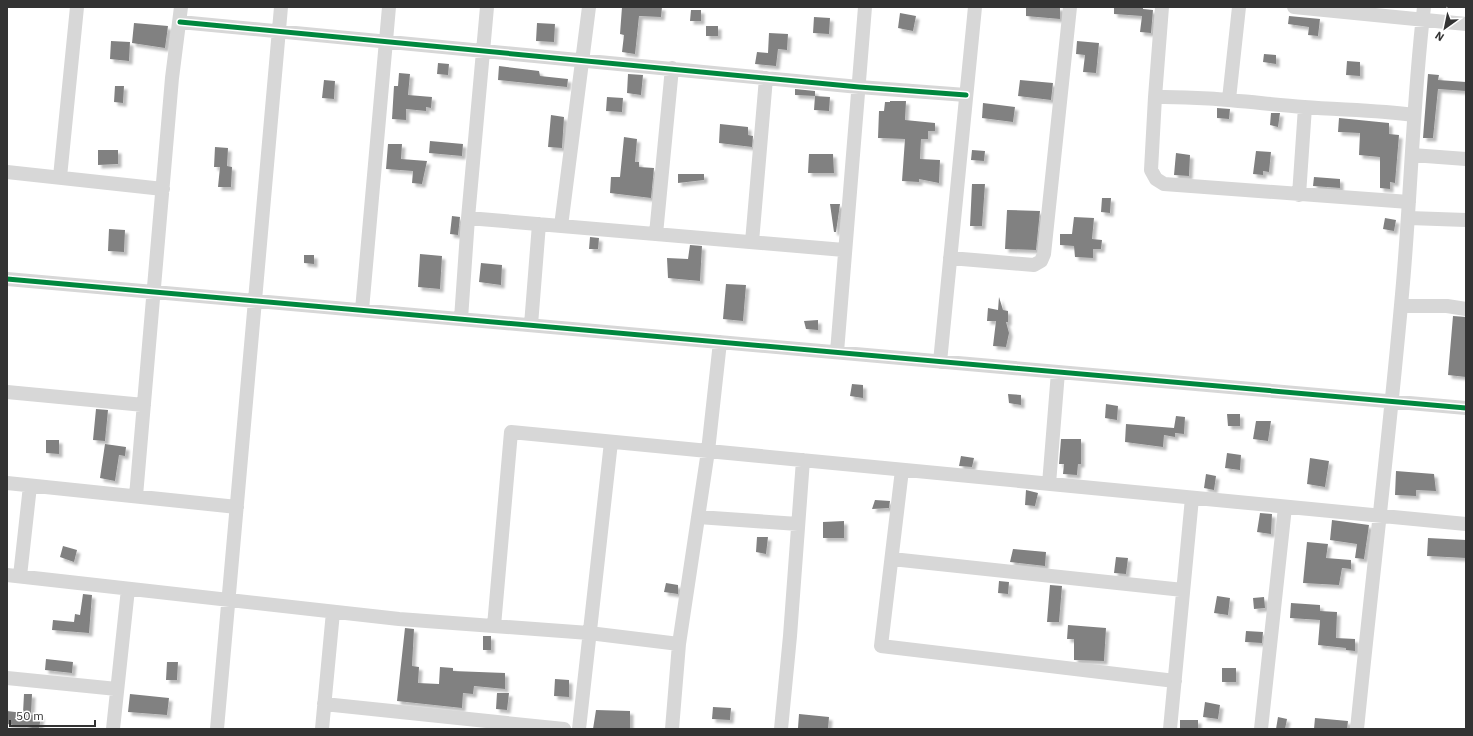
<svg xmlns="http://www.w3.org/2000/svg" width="1473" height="736" font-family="'IBM Plex Sans',sans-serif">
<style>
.building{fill:#818181;filter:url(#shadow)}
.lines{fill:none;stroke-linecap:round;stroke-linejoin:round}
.minor{stroke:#d7d7d7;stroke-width:14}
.cycleway-casing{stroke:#fff;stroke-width:8}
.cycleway{stroke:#00873e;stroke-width:5}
</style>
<defs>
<filter id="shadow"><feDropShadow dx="3.5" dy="3.5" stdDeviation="1" flood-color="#0004"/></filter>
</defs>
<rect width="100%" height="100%" fill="#fff"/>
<path class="building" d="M622,7H662L661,17L639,16L635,54L622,52L624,35L620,34Z
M1026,7H1060V19L1026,16Z
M1114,7H1143V9L1153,10L1151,33L1140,32L1142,16L1114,14Z
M691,10H701V21H690Z
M900,13L916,16L913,31L898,28Z
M1289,16L1320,19L1318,36L1308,35L1309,27L1288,24Z
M814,17L830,18L829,34L813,33Z
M134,23L168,26L165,48L132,43Z
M537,23L555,24L554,42L536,41Z
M706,26H718V36H706Z
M769,33L788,34L787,50L778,49L776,66L755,64L757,52L768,53Z
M111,41L130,42L129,61L110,59Z
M1077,41L1099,43L1096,73L1083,72L1085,55L1076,54Z
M1264,54L1276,55V64L1263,62Z
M1347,61L1360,62V76L1346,75Z
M438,63L449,64L448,75L437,74Z
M499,66L539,71L540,76L568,79L567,87L498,80Z
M399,73L410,74L408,95L432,97L431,108L426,107V111L406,109V120L392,119L394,86H398Z
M628,74L643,75L641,95L627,93Z
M1428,74L1439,75L1438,80L1466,82V91L1438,89L1433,138H1423Z
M324,80L335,81L334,99L322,98Z
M1020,80L1053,83L1051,100L1018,96Z
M115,86H124L123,103L114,102Z
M795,89L815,91V96L795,95Z
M815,96L830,97L829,111L814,110Z
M607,97L623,98L622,112L606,111Z
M890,101H906L905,120L935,123V131H928V139H921L920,159L940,160L939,183L919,179V182L902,181L905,139L878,138L879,111H884L885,102H890Z
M983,103L1015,107L1013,122L982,118Z
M1217,108L1230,109L1229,119L1217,118Z
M1271,113H1280L1278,127L1270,125Z
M551,115L564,117L562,148L548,147Z
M1339,118L1389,123V134L1399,135L1395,183L1390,182V189L1380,188V157L1359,155L1360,133L1338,132Z
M720,124L748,127V135L753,136L752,147L719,143Z
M624,137L637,139L635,162H639V167L654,168L651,198L610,193L611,177H620Z
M430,141L463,144L462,156L429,153Z
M388,144H402L401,159L427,161L422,184L412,183L413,171L386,169Z
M215,147L228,148L227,166L232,167L231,187H218L220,167H214Z
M98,150H118V164L98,165Z
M972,150L985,151L984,161L971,160Z
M1256,151L1271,152L1269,172L1263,171V175L1253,174Z
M1176,153L1190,155L1189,176L1174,175Z
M809,154H833L834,173H808Z
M678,174H704V180L678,183Z
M1314,177L1340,179V188L1313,186Z
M972,184H985L982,226H970Z
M1102,198H1111L1110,213L1101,212Z
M830,204H840L836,232H834Z
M1007,210L1040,211L1036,250L1005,249Z
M452,216L460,217L458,235L450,234Z
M1074,217L1094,218L1092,239L1102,240L1101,249H1093V258L1075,257L1074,246L1060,245V234H1072Z
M1385,218L1396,220L1394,231L1383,229Z
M109,229L125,230L124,252L108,251Z
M590,237L599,238L598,249H589Z
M690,245L702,246L700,281L668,278L667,258L688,259Z
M420,254L442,256L440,289L418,287Z
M304,255H314V264L304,263Z
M481,263L502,265L501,285L479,282Z
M726,284L746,285L743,321L723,319Z
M999,297L1003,310L1008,311V322H1006L1009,333L1006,347L993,346L996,321H987L988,308L998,310Z
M1453,316L1466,317V377L1448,375Z
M818,320V330L806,329L804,321Z
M852,384L863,385V398L850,396Z
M1008,394L1021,395V405L1009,403Z
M1106,404L1118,406L1117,420L1105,418Z
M96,409L108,410L105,441L93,440Z
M1227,414H1240V426H1228Z
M1176,416L1185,417L1184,434L1175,433V437L1164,435L1163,447L1125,442L1126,424L1174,428Z
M1256,421H1271L1268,441L1253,439Z
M1061,439H1081V464H1078L1077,475L1063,474L1064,464H1059Z
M46,440H59V454L46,453Z
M105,444L126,447L125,456L119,455L115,481L100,478Z
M1227,453L1241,455L1240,470L1225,468Z
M961,456L974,458L972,467L959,466Z
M1310,458L1329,461L1325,487L1307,484Z
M1396,471L1434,474L1436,491L1416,490V496L1395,495Z
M1206,474L1216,476L1214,490L1204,488Z
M1026,490L1038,493L1035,506L1025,505Z
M875,500L890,501L889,508L872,509Z
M1260,513L1272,514L1271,534L1257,532Z
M1332,520L1369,525L1364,559L1355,558L1357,544L1330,540Z
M844,521V538H823V522Z
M757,537H768L766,554L756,552Z
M1428,538L1466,540V558L1427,556Z
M1307,542L1328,544L1326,558L1351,560V569L1342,568L1339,585L1303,583Z
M63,546L77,550L74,562L60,557Z
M1013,549L1046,552L1045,566L1010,562Z
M1116,557L1128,558L1126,574L1114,573Z
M999,581L1009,582L1008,594L998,593Z
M666,583L678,585V594L664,592Z
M1050,585L1062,586L1059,622H1047Z
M83,594L92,595L89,633L52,630L53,620L74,622L75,614L80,615Z
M1217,596L1230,598L1228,615L1214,613Z
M1264,597L1265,608L1254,609L1253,598Z
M1291,603L1320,605V611L1337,612L1336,638L1355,639V651L1346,650V648L1318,645L1320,620L1290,618Z
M1068,625L1106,628L1104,661L1074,660V639H1067Z
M405,628L414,629L412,666L419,667L418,683L439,684L440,667L453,668V671L505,673V689L474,686L473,694L463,693L462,708L397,701Z
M1246,631L1263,632L1262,643L1245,642Z
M483,636H491V650H483Z
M46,659L73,662L72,673L45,670Z
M167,662H178L177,680H166Z
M1222,668H1236V682H1222Z
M555,679L569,680V697L554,696Z
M497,693H509L507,710L496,709Z
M24,694H32L31,715L41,716L39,729L7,724V711L23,713Z
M130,694L169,698L167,715L128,712Z
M1205,702L1220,705L1218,719L1203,717Z
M713,707L731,708L730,720L712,719Z
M596,710L630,711V729H593Z
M799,714L829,717L828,729L798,728Z
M1278,717L1287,719L1285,729H1276Z
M1315,718L1348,721L1347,729H1314Z
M1180,720H1198V729H1180Z"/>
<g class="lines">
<path class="minor" d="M1162,7L1155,97C1205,96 1254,103 1304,107C1341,110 1378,110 1414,115
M1294,7L1466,24
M180,22L859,87L966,95
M1155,97L1151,170L1156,179L1164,184L1409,202
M1229,99L1239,7
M1412,155L1466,159
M7,172L163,189
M60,177L77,7
M1299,195L1305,107
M468,218L844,250
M1409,218L1466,220
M561,226L589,7
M656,234L672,68
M752,242L766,78
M950,258L1034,265L1041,261L1044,254L1070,7
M7,279L1466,408
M1401,306H1447L1466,309
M362,310L389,7
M461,319L468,218L487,7
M531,325L539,224
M837,352L865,7
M940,362L975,7
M7,392L144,405
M902,470L881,646L1175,681
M7,483L237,507
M1049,484L1058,372
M136,496L172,78L181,7
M698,517L798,524
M892,559L1183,590
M7,575L399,619L589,633L679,644
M20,576L30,486
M494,626L511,432L1466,524
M7,678L117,689
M324,704L564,729
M113,729L128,589
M217,729L281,7
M322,729L333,612
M579,729L611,442
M672,729L679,644L708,451L720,342
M781,729L790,636L803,460
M1170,729L1192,498
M1261,729L1285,507
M1357,729C1372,580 1390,432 1403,283C1411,191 1413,99 1424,7"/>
<defs>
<path id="cycleway" d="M180,22L859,87L966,95
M7,279L1466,408"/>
</defs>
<use href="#cycleway" class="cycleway-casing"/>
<use href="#cycleway" class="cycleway"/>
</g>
<rect width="1473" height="736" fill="none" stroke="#333333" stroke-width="16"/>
<g transform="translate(1445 28) rotate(213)" stroke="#ffffff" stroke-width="3" paint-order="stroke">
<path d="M0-3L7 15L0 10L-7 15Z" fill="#333333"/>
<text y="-6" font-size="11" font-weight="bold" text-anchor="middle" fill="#333333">N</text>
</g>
<path d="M10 720v6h85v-6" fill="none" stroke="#333333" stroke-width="2"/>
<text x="16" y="720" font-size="12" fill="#333333" stroke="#ffffff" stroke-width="3" paint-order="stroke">50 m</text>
</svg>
